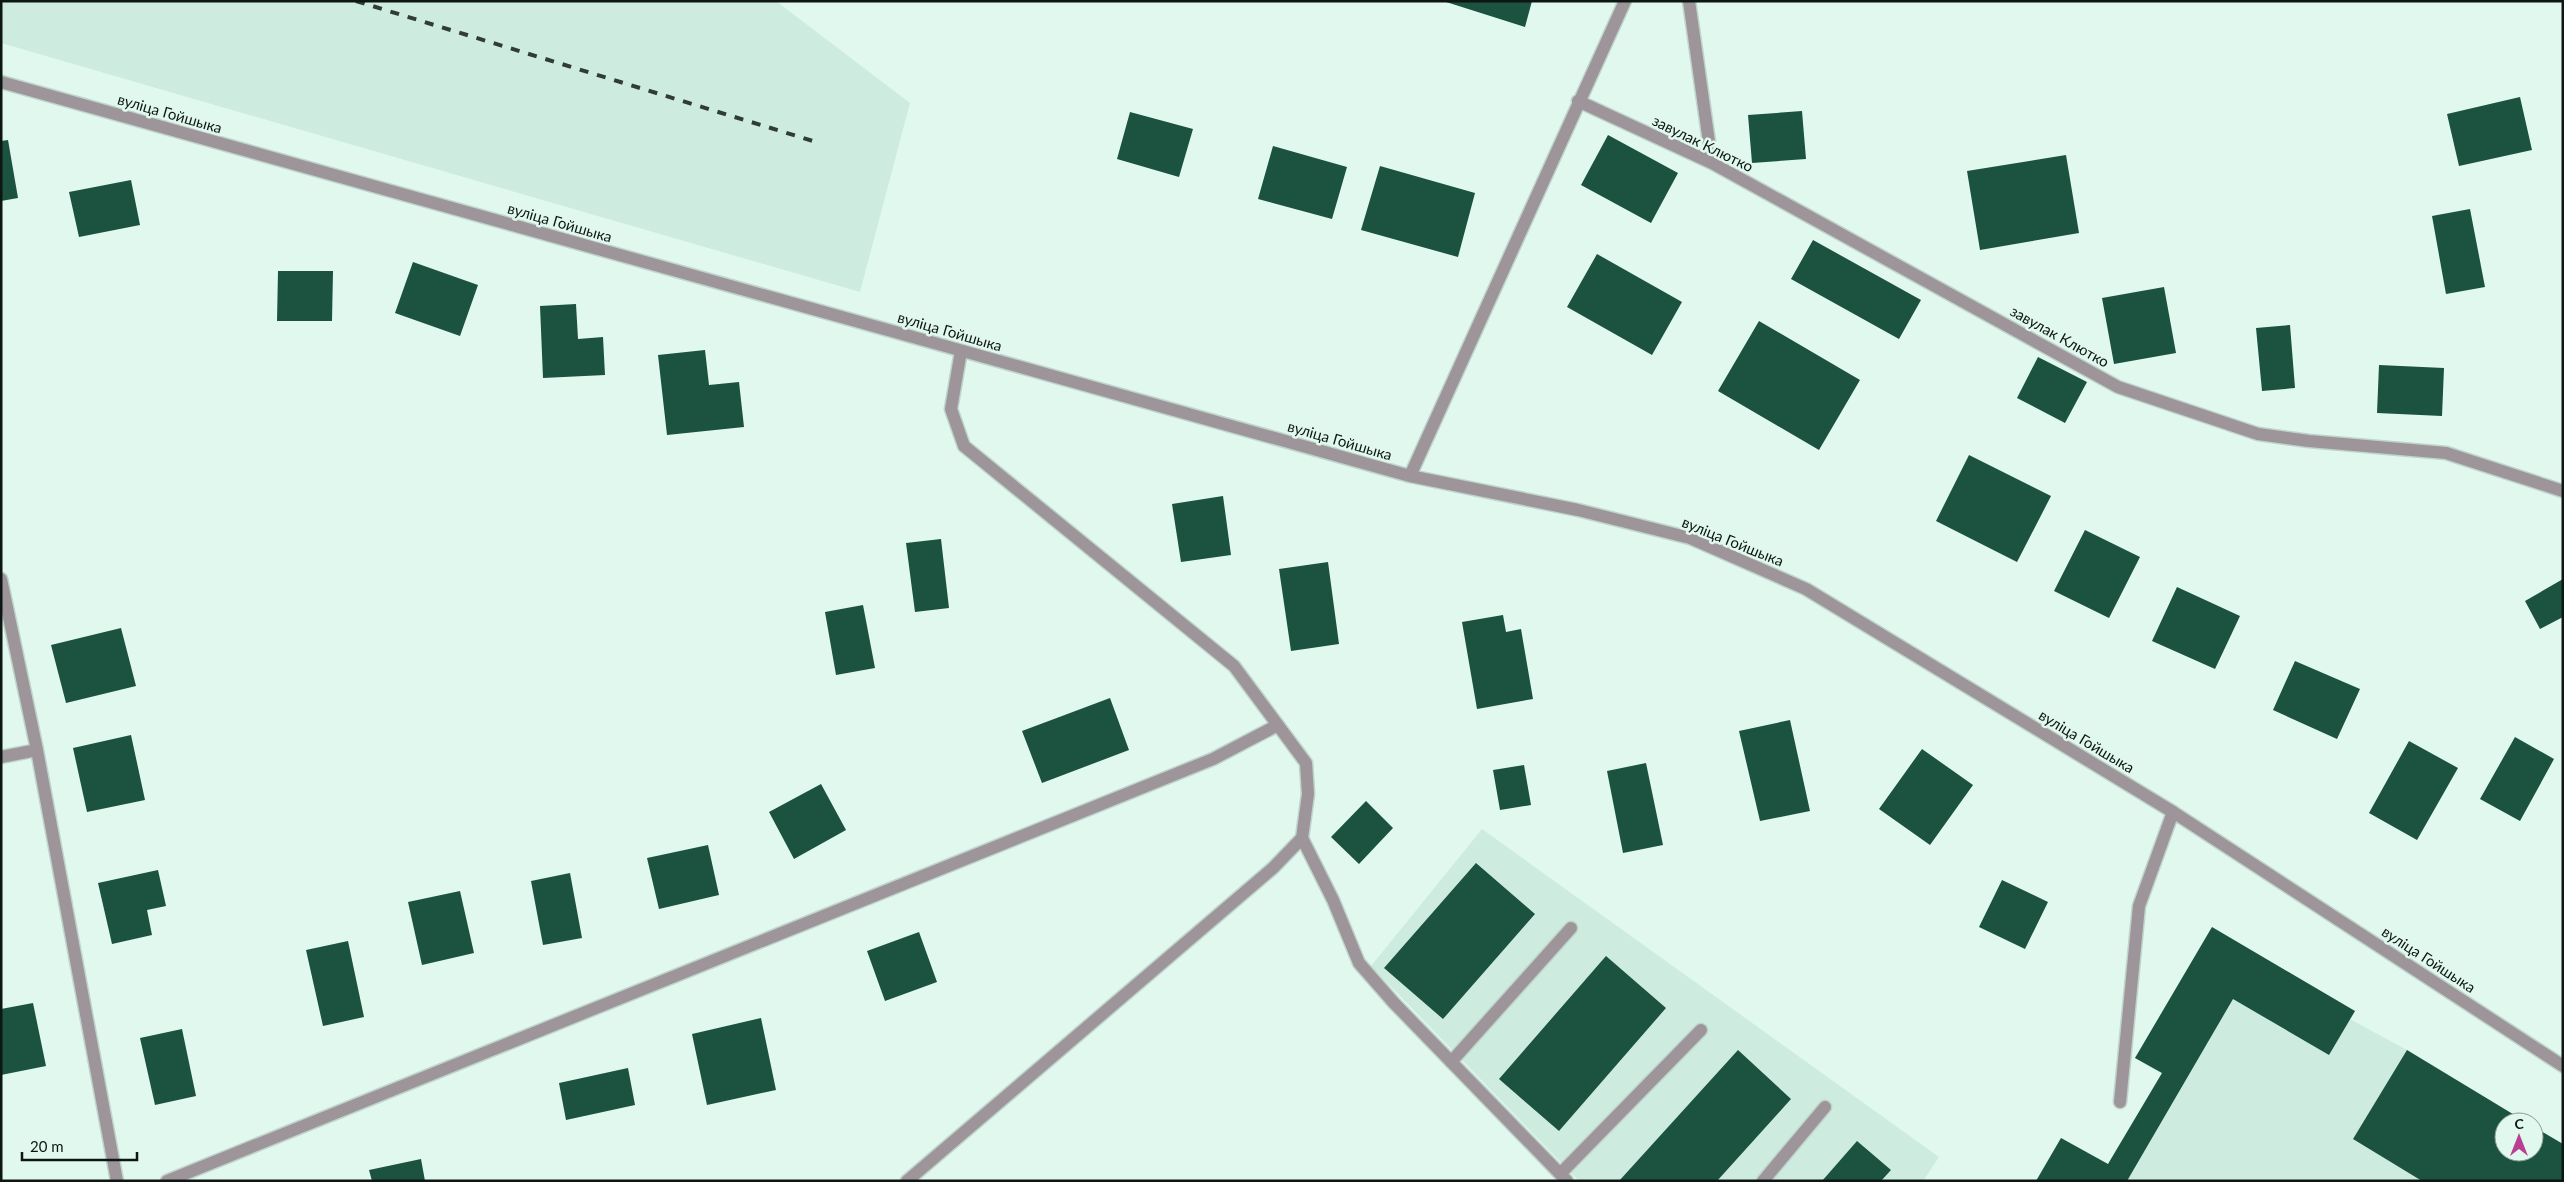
<svg xmlns="http://www.w3.org/2000/svg" width="2564" height="1182" font-family="Lato,sans-serif">
<style>
.built{fill:#cdecdf}
.building{fill:#1b5240}
.lines{fill:none;stroke-linecap:round;stroke-linejoin:round}
.lane-casing{stroke:#bfd4cb;stroke-width:15}
.street-casing{stroke:#bfd4cb;stroke-width:15}
.lane{stroke:#9d9599;stroke-width:12}
.street{stroke:#9d9599;stroke-width:12}
.rail{stroke:#313c38;stroke-width:4;stroke-dasharray:9 9;stroke-linecap:butt}
.labels{text-anchor:middle;dominant-baseline:central;stroke-width:5;stroke-linejoin:round;paint-order:stroke}
.street-label{font-size:15px;fill:#0e1613;stroke:#e1f8ee}
</style>
<rect width="100%" height="100%" fill="#e1f8ee"/>
<path class="built" d="M1,1H776L910,103L860,292L1,43Z
M1482,829L1939,1157L1923,1181H1579L1371,966Z
M2212,927L2355,1011L2350,1019L2407,1050L2526,1122H2504V1152H2534V1127L2563,1144V1181H2036L2061,1138L2108,1164L2162,1074L2135,1058Z"/>
<path class="building" d="M1443,1H1532L1525,27Z
M2520,97L2532,150L2459,166L2447,114Z
M1802,111L1806,159L1752,163L1748,115Z
M1130,112L1193,129L1179,177L1117,159Z
M1608,135L1678,173L1651,223L1581,185Z
M8,140L18,198L1,201V141Z
M1273,146L1347,167L1332,219L1258,199Z
M2066,155L2079,233L1980,250L1967,171Z
M1380,166L1475,193L1458,257L1361,230Z
M131,180L140,225L79,237L69,192Z
M2470,209L2485,287L2446,294L2432,216Z
M1813,240L1921,300L1899,339L1791,279Z
M1597,254L1682,302L1652,355L1567,307Z
M413,262L478,285L460,336L395,313Z
M278,271H333L332,321H277Z
M2164,287L2176,353L2114,364L2102,298Z
M576,304L578,339L603,337L605,375L543,378L540,306Z
M1759,321L1860,380L1819,450L1718,391Z
M2290,325L2295,388L2262,391L2256,328Z
M705,350L709,385L739,382L744,427L667,435L658,355Z
M2038,357L2087,382L2065,423L2017,398Z
M2379,365L2444,368L2442,416L2377,413Z
M1969,455L2051,496L2017,562L1936,521Z
M1223,496L1231,555L1181,562L1172,504Z
M2085,530L2140,557L2109,618L2054,591Z
M941,539L949,608L915,612L906,543Z
M1328,562L1339,644L1291,651L1279,569Z
M2563,579V617L2540,629L2525,601Z
M2177,587L2240,616L2215,669L2152,641Z
M863,605L875,668L836,675L825,612Z
M1503,615L1506,632L1521,629L1533,699L1477,709L1462,622Z
M121,628L136,686L66,703L51,645Z
M2295,661L2360,689L2337,739L2273,710Z
M1110,698L1129,750L1042,783L1022,731Z
M1790,720L1810,811L1760,821L1739,731Z
M131,735L145,800L87,812L73,748Z
M2515,737L2554,759L2520,821L2480,799Z
M2409,741L2458,768L2417,840L2369,813Z
M1922,749L1973,785L1930,845L1879,809Z
M1646,763L1663,845L1623,853L1607,771Z
M1524,765L1531,805L1500,810L1493,770Z
M821,784L846,830L794,859L769,812Z
M1366,801L1393,828L1359,864L1331,837Z
M708,845L719,895L659,909L647,858Z
M1476,863L1535,914L1443,1019L1384,968Z
M158,870L166,906L147,910L152,935L112,944L98,883Z
M570,873L582,938L543,945L531,881Z
M2002,880L2048,902L2025,949L1979,927Z
M460,891L474,953L422,965L408,902Z
M2212,927L2355,1011L2329,1055L2233,999L2127,1181H2036L2061,1138L2108,1164L2162,1073L2135,1058Z
M919,932L937,982L885,1001L867,951Z
M348,941L364,1017L323,1026L306,950Z
M1606,956L1666,1008L1559,1131L1499,1079Z
M33,1003L46,1066L1,1075V1009Z
M761,1018L776,1090L707,1105L692,1034Z
M182,1029L196,1096L155,1105L140,1038Z
M1738,1050L1791,1099L1717,1181H1619Z
M2407,1050L2526,1122H2504V1152H2534V1127L2563,1144V1181H2422L2353,1139Z
M628,1068L635,1105L566,1120L559,1083Z
M1857,1141L1891,1170L1881,1181H1822Z
M421,1159L425,1181H372L369,1170Z"/>
<g class="lines">
<defs>
<path id="lane" d="M1302,838L1333,900L1359,963L1394,1003L1567,1181
M1451,1062L1571,928
M2120,1102L2139,906L2173,812
M1560,1174L1701,1030
M1763,1181L1825,1107"/>
<path id="street" d="M1689,1L1712,163
M1,82L1410,476L1578,510L1690,538L1806,589L2173,812L2563,1066
M1578,101L1712,163L2118,387L2258,434L2309,441L2446,453L2563,491
M1410,476L1625,1
M1,579L37,750L117,1181
M1,757L37,750
M167,1181L1213,759L1278,725
M907,1181L1273,868L1302,838L1308,794L1306,763L1234,666L964,446L951,409L961,351"/>
</defs>
<use href="#lane" class="lane-casing"/>
<use href="#street" class="street-casing"/>
<use href="#lane" class="lane"/>
<use href="#street" class="street"/>
<path class="rail" d="M356,1L813,141"/>
</g>
<g class="labels">
<g class="street-label">
<text transform="translate(170 113) rotate(16)">вуліца Гойшыка</text>
<text transform="translate(1703 143) rotate(26)">завулак Клютко</text>
<text transform="translate(560 222) rotate(16)">вуліца Гойшыка</text>
<text transform="translate(950 331) rotate(16)">вуліца Гойшыка</text>
<text transform="translate(2060 336) rotate(29)">завулак Клютко</text>
<text transform="translate(1340 440) rotate(16)">вуліца Гойшыка</text>
<text transform="translate(1733 541) rotate(22)">вуліца Гойшыка</text>
<text transform="translate(2087 741) rotate(31)">вуліца Гойшыка</text>
<text transform="translate(2429 959) rotate(33)">вуліца Гойшыка</text>
</g>
</g>
<rect width="2564" height="1182" fill="none" stroke="#0e1613" stroke-width="5"/>
<g transform="translate(2519 1137)"><circle r="24" fill="#e1f8ee" stroke="#8d9e96"/>
<path d="M0-4L9 19L0 12L-9 19Z" fill="#b93f92"/>
<text y="-8" font-size="14" font-weight="bold" text-anchor="middle" fill="#0e1613">С</text>
</g>
<path d="M22 1152v8h115v-8" fill="none" stroke="#0e1613" stroke-width="2.5"/>
<text x="30" y="1152" font-size="15" fill="#0e1613" stroke="#e1f8ee" stroke-width="4" paint-order="stroke">20 m</text>
</svg>
